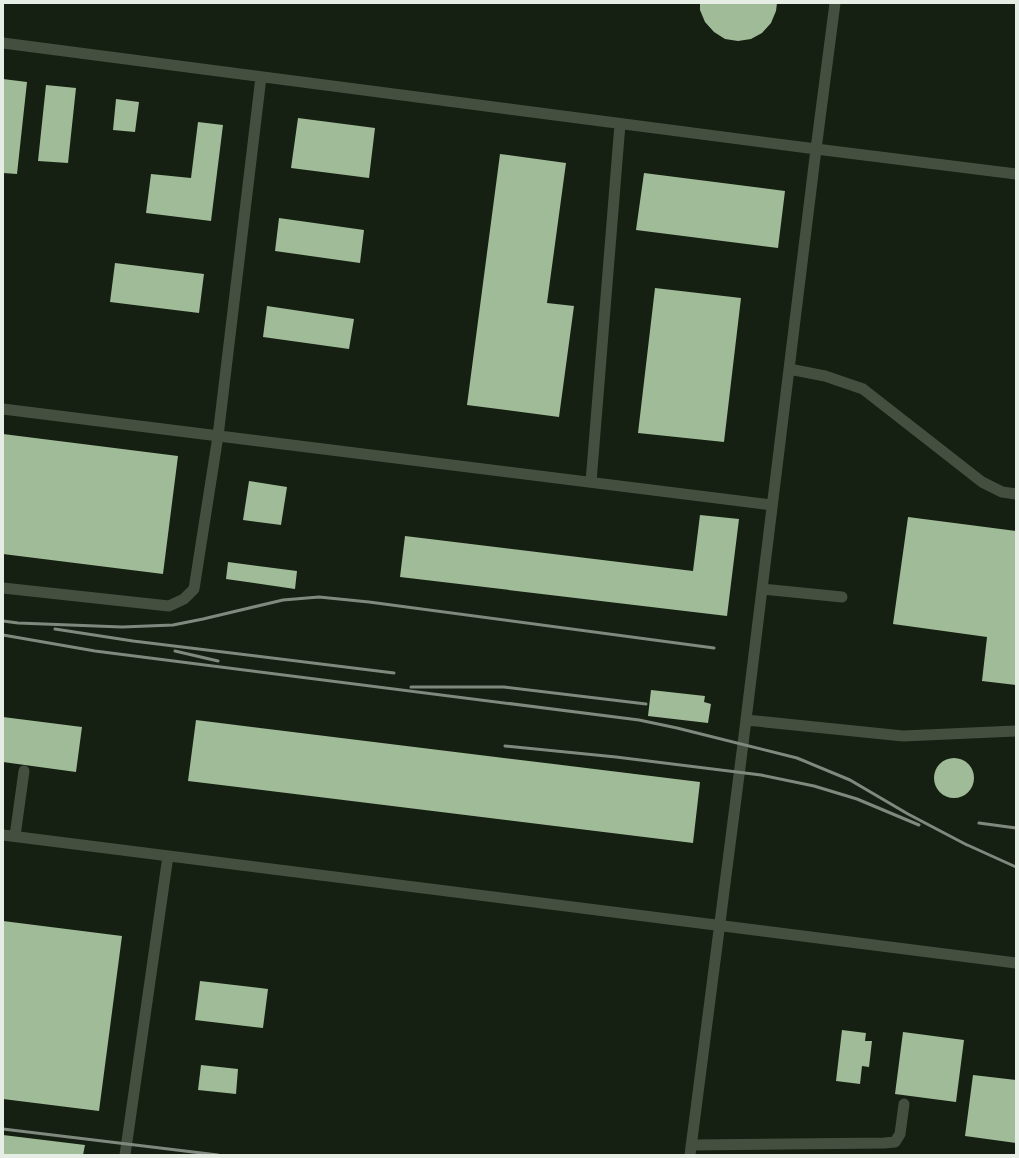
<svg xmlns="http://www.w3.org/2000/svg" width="1019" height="1158" font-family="Arial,sans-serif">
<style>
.building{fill:#a0bb97}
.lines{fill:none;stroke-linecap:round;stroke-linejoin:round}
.service{stroke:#444f40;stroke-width:11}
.rail{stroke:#80897e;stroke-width:3}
</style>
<rect width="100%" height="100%" fill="#151f12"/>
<path class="building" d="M700,3H777L776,11L771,23L762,33L751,39L738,41L725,39L714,32L705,22L700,10Z
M3,79L27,82L17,174L3,173Z
M46,85L76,88L68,163L38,161Z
M116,99L139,102L135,132L113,130Z
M298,118L375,128L369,178L291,168Z
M198,122L223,125L211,221L146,213L151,174L191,178Z
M500,154L566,163L547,303L574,306L559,417L467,405Z
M644,173L785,191L778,248L636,230Z
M279,218L364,230L360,263L275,251Z
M115,263L204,274L199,313L110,302Z
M655,288L741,298L724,442L638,433Z
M267,306L354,319L349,349L263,337Z
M3,434L178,456L163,574L3,554Z
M249,481L287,487L281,525L243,520Z
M700,515L739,519L727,616L400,577L405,536L693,571Z
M908,517L1016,531V685L982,681L987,637L893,624Z
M228,562L297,571L295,589L226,579Z
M651,690L705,696L704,702L711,704L708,723L648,716Z
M3,717L82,727L76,772L3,762Z
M196,720L700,782L693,843L188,781Z
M934 778a20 20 0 1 1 40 0a20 20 0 1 1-40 0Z
M3,921L122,936L99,1111L3,1099Z
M200,981L268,989L263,1028L195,1020Z
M842,1030L866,1033L865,1041H872L869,1067L862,1066L860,1084L836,1081Z
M903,1032L964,1040L956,1102L895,1094Z
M201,1065L238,1069L236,1094L198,1090Z
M973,1075L1016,1080V1143L965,1136Z
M3,1135L85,1145L83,1155H3Z"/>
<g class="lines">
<path class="service" d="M3,43L816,149L1016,174
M789,369L825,376L863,389L982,482L1002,492L1016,494
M3,409L772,505
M591,482L620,124
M3,588L169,606L184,599L194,589L218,436L261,77
M762,589L842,597
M746,720L903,736L1016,731
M3,835L1016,963
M15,836L24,771
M691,1145L884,1143L895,1142L900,1134L904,1104
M125,1155L168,856
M690,1155L743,744L816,149L835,3"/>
<path class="rail" d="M3,621L18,623L122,627L173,625L203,619L283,600L319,597L369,602L714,648
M55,629L133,641L394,673
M3,635L95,651L639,720L677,728L797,758L850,780L908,814L967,845
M175,651L218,661
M411,687H504L646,704
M505,746L616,757L761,775L814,786L857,799L919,825
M979,823L1016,828
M963,843L1016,867
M3,1129L218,1155"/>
</g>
<rect width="1019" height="1158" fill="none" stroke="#e6ede4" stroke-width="8"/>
</svg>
